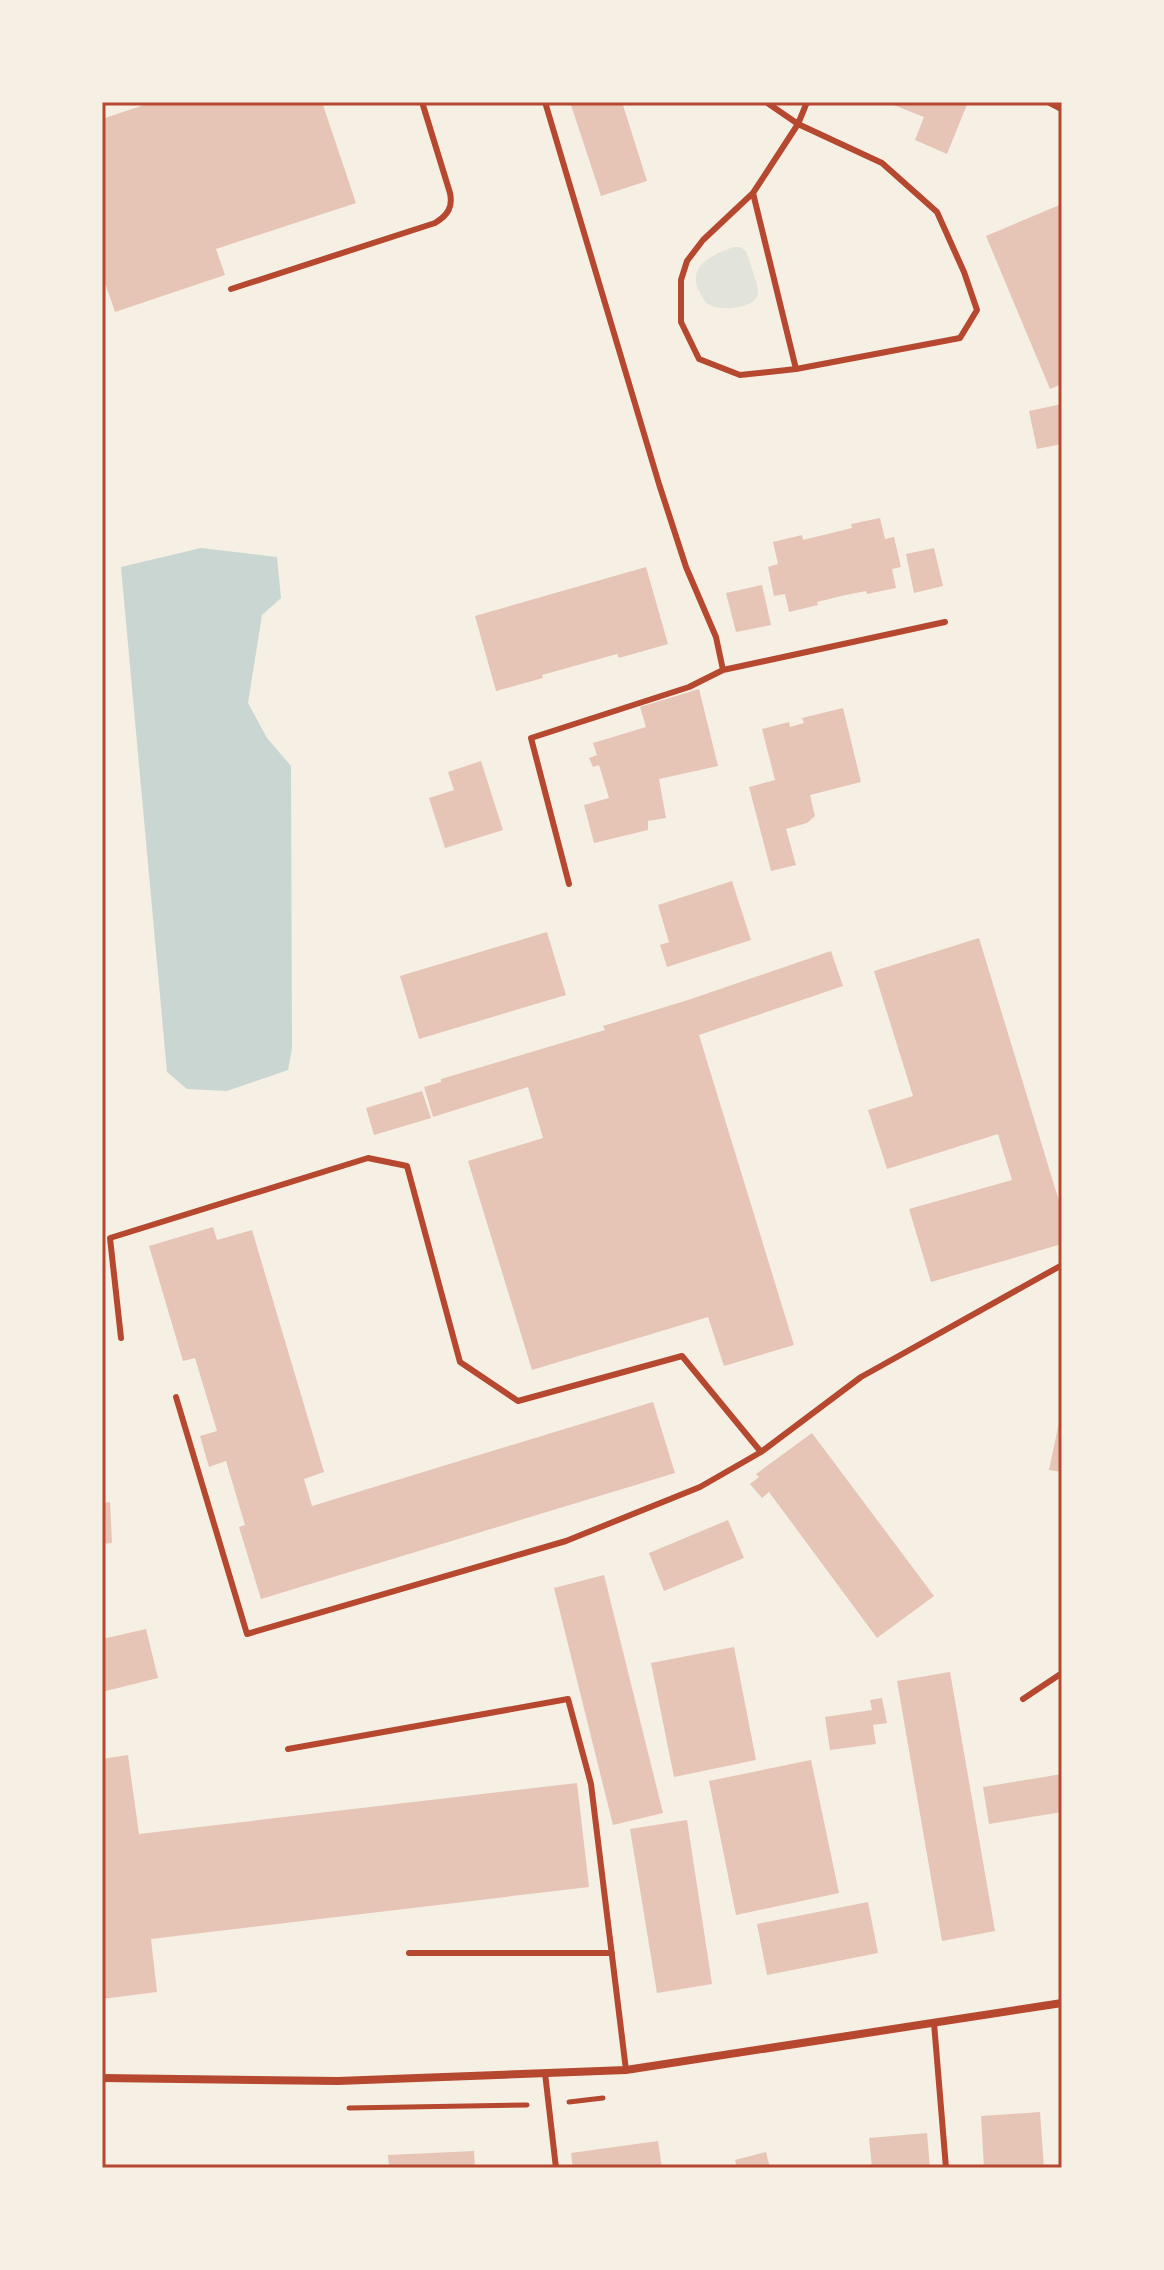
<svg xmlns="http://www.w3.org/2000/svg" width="1164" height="2270" font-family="'PT Sans Narrow',sans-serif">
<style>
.green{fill:#e2e4dc}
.water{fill:#c9d6d2}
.building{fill:#e6c5b7}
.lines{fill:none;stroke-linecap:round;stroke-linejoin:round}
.path{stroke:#b5482f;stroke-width:5}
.service{stroke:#b5482f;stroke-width:6}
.minor{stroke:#b5482f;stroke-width:8}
.neatline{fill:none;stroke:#b5482f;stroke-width:3}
</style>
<rect width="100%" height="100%" fill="#f6efe4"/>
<path class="green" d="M733,247H740L746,251C749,261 758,283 758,293C757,309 719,312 708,304C703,301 701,294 698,289C688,264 715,254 733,247Z"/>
<path class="water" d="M201,548L277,557L281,598L262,615L248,703L267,738L291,766L292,1048L288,1070L227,1091L187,1089L167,1072L121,567Z"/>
<path class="building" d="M153,102H322L356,203L216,249L225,275L115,312L102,274V119Z
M570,102H622L647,181L601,196Z
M886,102H968L947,154L915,140L924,117Z
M1062,204V384L1050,389L986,236Z
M1062,404V444L1037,449L1029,411Z
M880,518L885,539L894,537L901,567L892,569L896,588L867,594L866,591L841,596L817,602L818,605L789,612L785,594L774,596L768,567L778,564L773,542L802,535L803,540L852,528L851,524Z
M934,548L943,586L914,593L906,554Z
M646,567L668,644L619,658L617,654L542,675L543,678L496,691L475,616Z
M762,585L771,625L736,632L726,593Z
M699,689L718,766L659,779L666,818L648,821V830L594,843L584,805L609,798L599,765L593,767L589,758L597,755L593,743L646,727L640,707Z
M843,708L861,782L810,795L815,816L807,823L786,829L796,865L771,871L749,787L775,780L762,729L789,722L790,727L804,723L802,718Z
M481,761L503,830L445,848L429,798L454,790L448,772Z
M732,881L751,940L667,967L660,945L669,942L658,905Z
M547,932L566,995L419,1039L400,976Z
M979,938L1062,1211V1244L931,1282L909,1209L1012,1180L998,1134L887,1169L868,1110L913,1096L874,971Z
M831,951L843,986L699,1035L794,1345L724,1366L708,1317L532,1370L468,1161L543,1138L528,1087L433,1117L424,1087L441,1082V1079L605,1030L603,1026L688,1000Z
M422,1091L431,1118L374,1135L366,1108Z
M213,1227L217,1240L252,1230L324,1472L304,1479L312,1506L653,1402L675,1473L261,1599L239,1527L245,1525L226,1461L209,1467L200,1436L217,1431L195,1358L183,1361L149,1246Z
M1061,1413H1062V1472L1049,1470Z
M812,1433L934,1596L877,1638L769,1492L762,1498L750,1484L759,1477L756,1474Z
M110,1502L112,1543L102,1544V1503Z
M728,1520L744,1558L664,1591L649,1553Z
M604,1575L663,1813L613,1825L554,1588Z
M146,1629L158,1678L102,1692V1639Z
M734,1647L756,1760L674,1777L651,1663Z
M950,1672L995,1931L942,1941L897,1681Z
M882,1698L887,1723L873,1725L876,1744L830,1750L825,1717L872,1710L870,1700Z
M128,1755L139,1834L577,1783L589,1887L151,1939L157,1992L102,1999V1759Z
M811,1760L839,1893L736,1915L709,1781Z
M1062,1774V1812L989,1824L983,1787Z
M687,1820L712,1984L657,1993L630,1829Z
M868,1902L878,1953L767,1975L757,1924Z
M1040,2112L1044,2168H984L981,2116Z
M927,2133L930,2168H872L869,2138Z
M658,2141L662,2168H573L571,2153Z
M474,2151L475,2168H389L388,2155Z
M766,2152L770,2168H737L735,2160Z"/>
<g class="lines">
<path class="path" d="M1047,102L1062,110
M569,2102L603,2098
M349,2108L527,2105"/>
<path class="service" d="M545,102L659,484L686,567L716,637L723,670L689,687L531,738L569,884
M766,102L798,124L882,163L937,212L964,272L977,310L960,338L796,369L753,193L798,124L807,102
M753,193L703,240L687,261L681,280V322L699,359L740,375L796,369
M231,289L435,223C448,215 453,207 450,193L422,102
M723,670L945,622
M121,1338L110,1238L368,1158L407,1166L460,1362L518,1401L682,1356L761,1452
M176,1397L247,1634L566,1541L700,1487L761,1452L861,1377L1062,1265
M1023,1699L1062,1673
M288,1749L568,1699L591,1784L626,2070
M409,1953H612
M934,2023L946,2168
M545,2073L556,2168"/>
<path class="minor" d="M102,2078L338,2081L626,2070L1062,2003"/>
</g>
<rect width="1164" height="2270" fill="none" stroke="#f6efe4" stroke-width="208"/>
<rect x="104" y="104" width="956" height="2062" class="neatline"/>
</svg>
